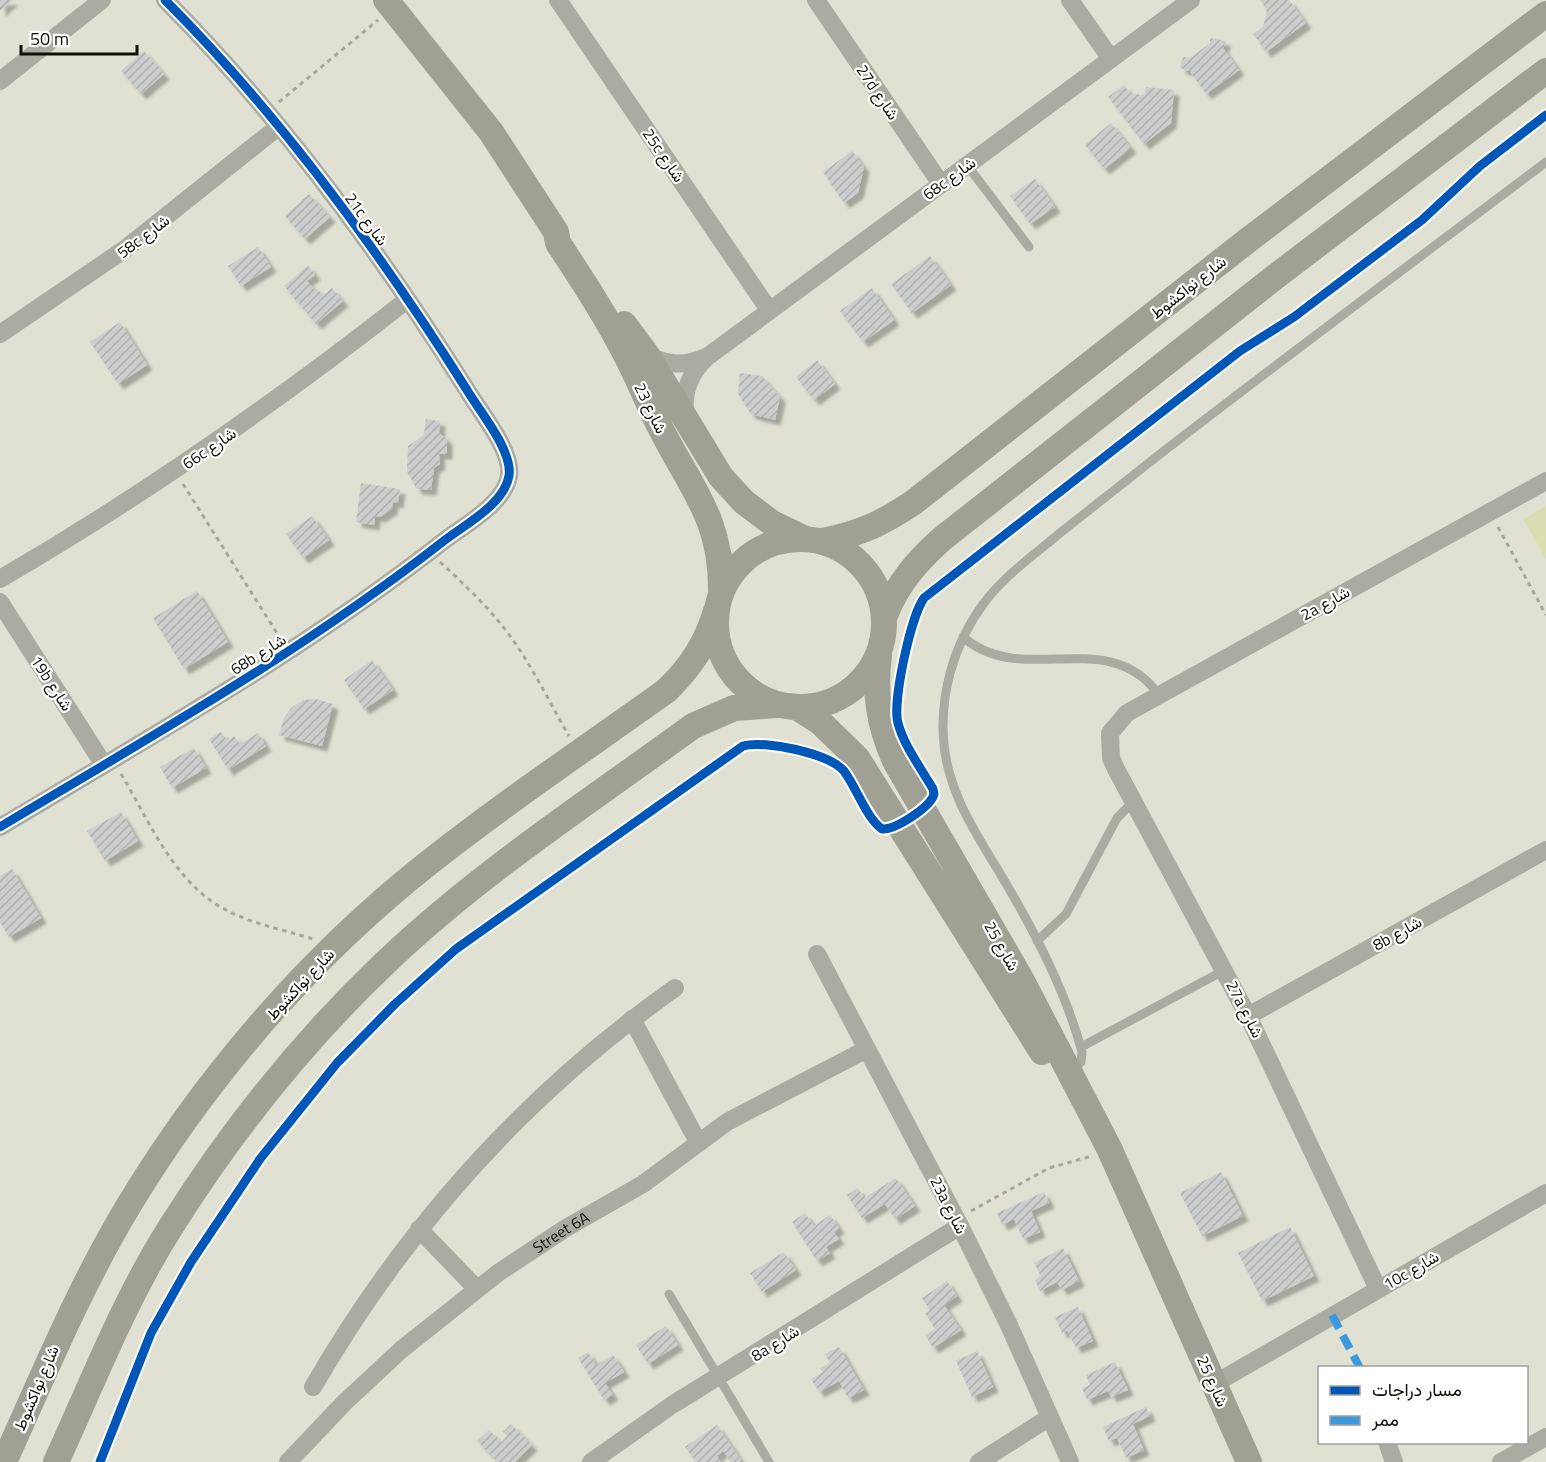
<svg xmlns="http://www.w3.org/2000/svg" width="1546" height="1462" font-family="'Titillium Web',Vazirmatn,sans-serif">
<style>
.pitch{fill:#dcdeb2}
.building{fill:url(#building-hatch);filter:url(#shadow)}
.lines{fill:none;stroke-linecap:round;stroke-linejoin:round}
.path{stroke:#a7a89d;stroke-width:3;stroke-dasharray:4.5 4.5;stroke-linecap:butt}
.lane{stroke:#ababa1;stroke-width:9}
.street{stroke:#ababa1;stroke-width:18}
.secondary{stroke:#a0a094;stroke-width:26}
.quiet{stroke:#3a9add;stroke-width:8;stroke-dasharray:15 8;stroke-linecap:butt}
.cycleway-casing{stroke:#fff;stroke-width:13}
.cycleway{stroke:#0057b8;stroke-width:9}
.labels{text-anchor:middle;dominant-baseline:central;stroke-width:4.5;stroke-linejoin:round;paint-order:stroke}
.street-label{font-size:16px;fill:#0f1007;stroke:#fff}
</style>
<defs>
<pattern id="building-hatch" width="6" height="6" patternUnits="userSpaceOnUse" patternTransform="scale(1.5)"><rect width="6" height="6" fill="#cbcecc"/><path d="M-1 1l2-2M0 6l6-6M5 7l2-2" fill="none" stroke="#adb0ae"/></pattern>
<filter id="shadow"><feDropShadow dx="5.5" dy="5.5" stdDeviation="1.5" flood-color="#0004"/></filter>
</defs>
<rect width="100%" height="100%" fill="#e0e1d3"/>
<path class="pitch" d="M1546,506V559L1523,519Z"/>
<path class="building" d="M0,0H13L0,11Z
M1260,0H1289L1306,23L1266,52L1253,34L1263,27L1267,10Z
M1210,38L1226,41L1223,48L1239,70L1206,94L1190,71L1180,68L1183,57L1190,58L1210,43Z
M144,51L164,74L141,94L121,71Z
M1124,85L1131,94L1145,95L1146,87L1174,90L1171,123L1144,144L1108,97Z
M1111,123L1131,148L1104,169L1085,145Z
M852,151L864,167L858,193L844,203L823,172Z
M1035,179L1055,207L1030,224L1010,196Z
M309,194L330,217L305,239L285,216Z
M258,247L271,267L241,286L228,266Z
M930,256L951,285L912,313L891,284Z
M308,265L315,275L307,281L314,289L325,294L332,288L343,301L316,324L284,286Z
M872,288L894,320L863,342L840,311Z
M120,322L147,365L118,384L90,342Z
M817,360L835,384L814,400L796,377Z
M740,373L762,376L780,397L775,420L751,414L738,394Z
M426,419L440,421L439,433L447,439V454H439L440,464L434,468L431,490L417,489L407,472L408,446L424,435Z
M361,483L400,489L398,503L393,502L392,509L380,517L375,516L374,525L356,522Z
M312,516L329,540L303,558L286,534Z
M197,591L228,642L184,669L153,618Z
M372,660L393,690L364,709L344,680Z
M316,699L333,704L322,746L279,735L284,718L291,708L303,700Z
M221,732L227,741L234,736L240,744L258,733L266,746L228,770L209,739Z
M194,748L206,768L172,788L160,767Z
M121,812L138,841L105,861L87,831Z
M12,869L41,918L9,937L0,922V876Z
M1221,1172L1243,1216L1202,1236L1180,1193Z
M896,1178L915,1206L895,1219L885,1204L862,1218L847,1195L858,1188L864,1198Z
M1044,1192L1049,1203L1031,1211L1040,1232L1023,1239L1014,1219L1002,1225L997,1213Z
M805,1213L814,1226L830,1215L839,1228L834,1232L839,1239L826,1247L830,1253L817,1261L792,1222Z
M1290,1227L1314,1276L1262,1301L1238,1253Z
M1063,1248L1079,1281L1062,1290L1057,1282L1040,1291L1035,1280L1041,1276L1034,1263Z
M784,1252L796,1270L762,1292L750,1273Z
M947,1281L957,1296L944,1305L961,1330L933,1348L925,1335L935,1329L925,1313L930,1310L922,1298Z
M1078,1307L1093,1341L1076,1348L1067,1330L1062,1333L1055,1317Z
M666,1326L678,1345L648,1364L636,1345Z
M839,1347L864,1390L848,1398L839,1381L819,1392L811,1379L823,1372L820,1368L830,1363L825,1354Z
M977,1351L993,1387L972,1397L956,1361Z
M588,1352L596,1365L613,1355L624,1372L605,1383L613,1395L604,1400L578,1358Z
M1115,1362L1128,1390L1111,1397L1108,1391L1087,1400L1082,1388L1090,1385L1086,1375Z
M1146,1407L1150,1416L1133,1424L1144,1450L1126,1458L1117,1438L1109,1441L1103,1427Z
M511,1424L532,1445L515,1462H498L477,1441L489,1430L501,1442L507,1436L503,1432Z
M717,1425L741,1460L738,1462H731L723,1451L717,1456L721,1462H696L685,1447Z"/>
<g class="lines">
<path class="path" d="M279,102L378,20
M183,484L280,638
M1498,527L1546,615
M440,562C463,583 485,604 504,628C530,661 548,700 569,736
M121,774C150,822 174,883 226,910C252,924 285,930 313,939
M971,1211L1049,1168L1092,1156"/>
<path class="lane" d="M967,165L1029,247
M963,637C1022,689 1109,624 1159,695
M1037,941L1066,914L1117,818L1134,801
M1081,1047L1225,970
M1072,1071L1081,1062L1082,1052C1067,995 1038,938 1008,887C981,840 950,800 944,745C939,695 954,643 984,603C1005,575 1034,555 1060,533C1092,508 1123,483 1155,458C1284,358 1416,260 1546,162
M669,1294L769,1462"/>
<g class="street">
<path d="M558,0L769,310"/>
<path d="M816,0L941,184"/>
<path d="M1070,0L1111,59"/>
<path d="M0,81L102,0"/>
<path d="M0,334L125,249L278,127"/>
<path d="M647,355C667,365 684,367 706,357"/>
<path d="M685,417C683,391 689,374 707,357L1191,0"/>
<path d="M0,579C143,496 277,402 407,300"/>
<path d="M0,602L104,765"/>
<path d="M0,827C152,736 306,649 445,540C466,524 504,504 509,476C513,451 480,412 467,390C380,252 281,116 165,0"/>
<path d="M817,954L960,1226L1008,1323L1070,1462"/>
<path d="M1248,1016L1546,850"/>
<path d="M632,1019L698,1142"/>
<path d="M419,1229L477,1289"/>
<path d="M1378,1289L1248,1016L1116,769L1111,758L1110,733L1127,713L1546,481"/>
<path d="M1214,1384L1546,1193"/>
<path d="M313,1387C405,1228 525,1094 675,988"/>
<path d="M1387,1442L1394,1462"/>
<path id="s1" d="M288,1462L344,1403L402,1349L498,1273L566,1228L643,1184L727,1122L867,1049"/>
<path d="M591,1462L672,1405L960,1226"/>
<path d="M979,1462L1050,1417"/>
<path d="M1501,1462L1546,1437"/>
</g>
<path class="secondary" d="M386,0L491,132L556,232L558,243C583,281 608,319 629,361C640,383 649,405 660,427C691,489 722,518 721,592
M624,324L647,355L721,477L744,502L772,523L803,538
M716 623a84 84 0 1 1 168 0a84 84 0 1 1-168 0Z
M822,541C860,534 883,523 914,502L1247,241L1546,14
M885,615C898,583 917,561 943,538L1275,277L1546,71
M879,655C874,694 879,725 895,761L1021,979L1109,1148L1249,1462
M798,708L820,722L857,758L1042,1052
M4,1462C45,1372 80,1285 132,1200C209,1074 310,957 426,865C503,804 586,748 666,691C691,667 706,644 716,611
M56,1462C93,1382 124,1300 172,1225C232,1130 303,1041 385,963C478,874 589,802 693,726L734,708L778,705"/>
<path class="quiet" d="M1332,1315L1360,1368"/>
<defs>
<path id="cycleway" d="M0,827C152,736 306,649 445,540C466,524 504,504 509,476C513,451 480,412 467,390C380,252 281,116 165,0
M100,1462L151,1333L191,1262L260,1159L337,1063L395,1004L456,949L743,746C765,740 828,753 844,771C856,787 867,819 882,829C895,830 931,807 934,794L933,789C921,768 904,746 898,723C892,702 911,616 924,598L1240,351L1294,317L1422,220L1480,166L1546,115"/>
</defs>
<use href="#cycleway" class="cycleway-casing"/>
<use href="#cycleway" class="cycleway"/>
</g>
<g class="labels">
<g class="street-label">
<text transform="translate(878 92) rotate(56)">27d شارع</text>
<text transform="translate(664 155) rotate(56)">25c شارع</text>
<text transform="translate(949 178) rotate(-36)">68c شارع</text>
<text transform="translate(367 219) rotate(54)">21c شارع</text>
<text transform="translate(143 236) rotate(-37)">58c شارع</text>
<text transform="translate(1188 287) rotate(-38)">شارع نواكشوط</text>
<text transform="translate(651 408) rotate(64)">شارع 23</text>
<text transform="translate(209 448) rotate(-34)">66c شارع</text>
<text transform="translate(1325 603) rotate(-29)">2a شارع</text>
<text transform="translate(258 654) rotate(-32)">68b شارع</text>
<text transform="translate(52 683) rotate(57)">19b شارع</text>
<text transform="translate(1397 933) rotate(-29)">8b شارع</text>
<text transform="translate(1002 946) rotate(61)">شارع 25</text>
<text transform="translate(300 984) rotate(-47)">شارع نواكشوط</text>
<text transform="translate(1245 1009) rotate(63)">27a شارع</text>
<text transform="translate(949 1205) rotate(63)">23a شارع</text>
<text stroke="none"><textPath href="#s1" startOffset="358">Street 6A</textPath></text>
<text transform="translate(1411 1270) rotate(-30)">10c شارع</text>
<text transform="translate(775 1343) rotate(-32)">8a شارع</text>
<text transform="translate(1213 1381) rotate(66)">شارع 25</text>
<text transform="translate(36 1388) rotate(-67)">شارع نواكشوط</text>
</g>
</g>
<rect x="1318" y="1366" width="210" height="78" fill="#ffffff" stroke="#9f9f9c" stroke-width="1.5"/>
<rect x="1330" y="1386" width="30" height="9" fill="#0057b8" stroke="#9f9f9c" stroke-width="1.5"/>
<text x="1372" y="1396" font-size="18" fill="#0f1007">مسار دراجات</text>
<rect x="1330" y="1416" width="30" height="9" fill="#3a9add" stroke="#9f9f9c" stroke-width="1.5"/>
<text x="1372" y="1426" font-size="18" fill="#0f1007">ممر</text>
<path d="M21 45v9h116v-9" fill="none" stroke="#0f1007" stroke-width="3"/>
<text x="30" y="45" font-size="18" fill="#0f1007" stroke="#ffffff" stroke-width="4.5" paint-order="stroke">50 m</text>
</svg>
